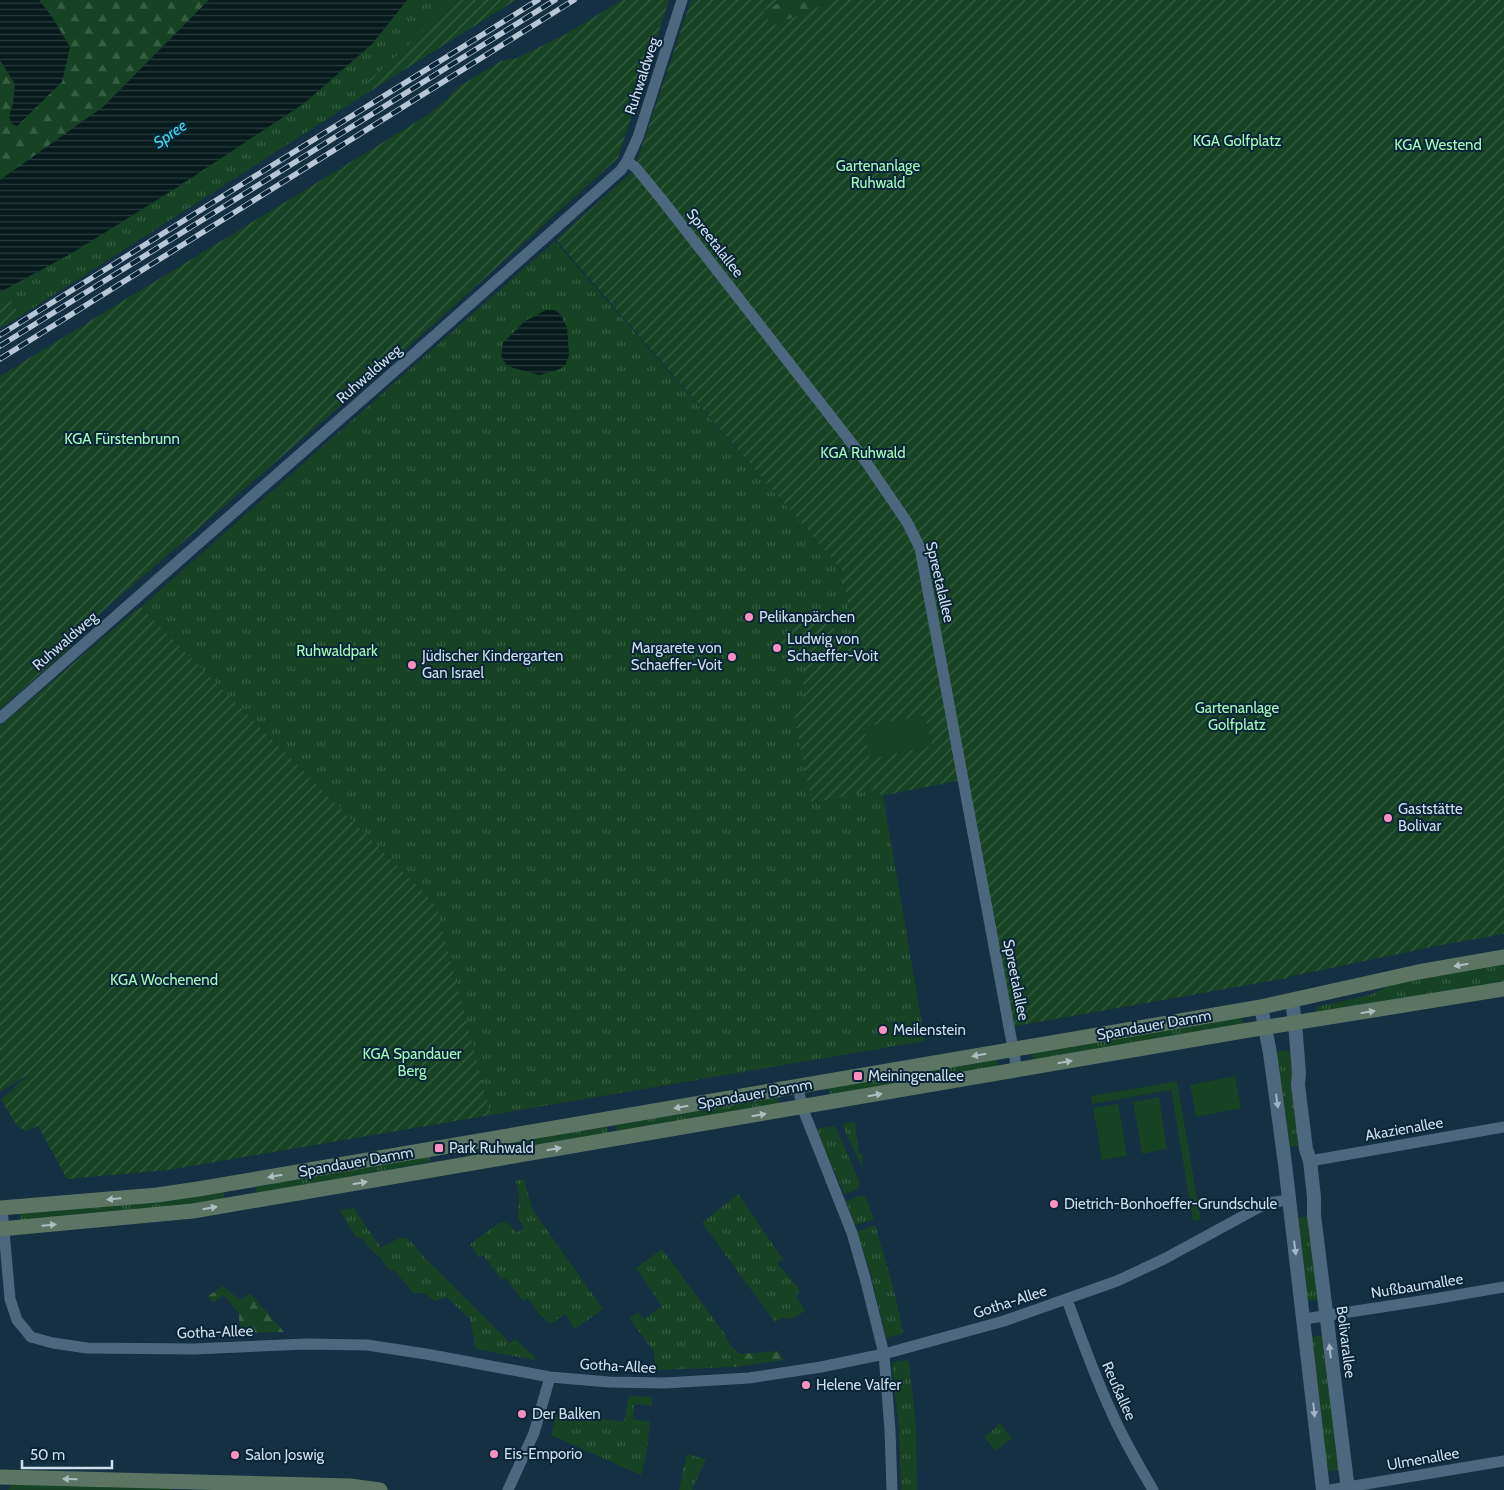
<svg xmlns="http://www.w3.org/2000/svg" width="1504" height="1490" font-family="Cabin,sans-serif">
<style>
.grass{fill:url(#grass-tufts)}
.forest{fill:url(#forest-firs)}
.garden{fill:url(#garden-furrows)}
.pitch{fill:#154323}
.water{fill:url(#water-rules)}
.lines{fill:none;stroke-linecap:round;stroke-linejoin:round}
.minor{stroke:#4d687e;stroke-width:11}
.tertiary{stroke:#4d687e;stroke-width:14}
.secondary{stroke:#5b7463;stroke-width:15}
.rail-casing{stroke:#b6c6d4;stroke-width:5.5}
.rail{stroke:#0b2538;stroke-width:4;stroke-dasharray:11;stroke-linecap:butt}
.oneway{fill:#acbec2}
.oneway2{fill:#a2b5c5}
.poi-dot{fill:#fd8fc1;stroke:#0b2538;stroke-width:2}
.labels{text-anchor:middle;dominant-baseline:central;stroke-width:4;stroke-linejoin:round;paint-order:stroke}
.street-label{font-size:15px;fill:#cfdeeb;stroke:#0b2538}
.park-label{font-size:15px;fill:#a4fbb7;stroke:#0b2538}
.poi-label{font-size:15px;fill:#cfdeeb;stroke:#0b2538;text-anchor:start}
.water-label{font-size:16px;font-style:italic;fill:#3fdae6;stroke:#0b2538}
</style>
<defs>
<pattern id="grass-tufts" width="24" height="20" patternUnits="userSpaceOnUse" patternTransform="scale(1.25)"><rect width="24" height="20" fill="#154323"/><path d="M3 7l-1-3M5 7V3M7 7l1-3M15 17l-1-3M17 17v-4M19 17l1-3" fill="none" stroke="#365e43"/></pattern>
<pattern id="forest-firs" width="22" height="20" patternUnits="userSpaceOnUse" patternTransform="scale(1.25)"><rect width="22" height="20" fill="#154323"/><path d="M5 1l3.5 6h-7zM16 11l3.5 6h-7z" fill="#365e43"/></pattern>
<pattern id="garden-furrows" width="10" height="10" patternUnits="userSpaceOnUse" patternTransform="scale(1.25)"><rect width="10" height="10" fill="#154323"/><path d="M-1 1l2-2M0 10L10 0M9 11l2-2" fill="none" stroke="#365e43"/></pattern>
<pattern id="water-rules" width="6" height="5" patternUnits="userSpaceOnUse" patternTransform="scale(1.25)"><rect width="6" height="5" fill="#071a1c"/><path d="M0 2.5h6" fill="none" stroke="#2a3b3d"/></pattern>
</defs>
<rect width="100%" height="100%" fill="#152f43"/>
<path class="grass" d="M407,0H454L407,47L367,82L372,90L21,316L11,301L0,307V292L72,253L176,188L303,104L372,44Z
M555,241L842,570L853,634L843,635L809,607V662L802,675L805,695L879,789L881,796H883L925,1041L491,1115L437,909L433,902L141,607Z
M1504,963V982L1317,1014L1316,1007L1370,995L1395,983Z
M1242,1017L1243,1026L1033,1061L1031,1053Z
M1290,1050L1302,1145L1287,1147L1276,1052Z
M997,1060L998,1067L830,1096L828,1088Z
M778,1097L779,1104L617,1131L616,1125Z
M855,1122L859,1154H862L863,1169L843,1127L846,1123Z
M607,1126L608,1133L467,1157L466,1150Z
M833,1126L836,1128L860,1183C859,1191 850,1192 844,1194L816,1129Z
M430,1156L431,1162L256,1193L255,1187Z
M524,1179L532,1209L603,1309L575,1329L565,1314L551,1324L542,1317L527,1298L523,1301L505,1277L502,1280L483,1255L479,1258L470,1244L499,1223C509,1221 512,1226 517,1233L524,1228L518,1219L519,1197L516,1181Z
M223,1191L225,1199L171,1207L21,1221L20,1212Z
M738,1194L783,1259L777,1263L800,1290L796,1297L805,1311L792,1319L781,1318L775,1322L702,1223Z
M860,1196L866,1197L874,1220L855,1225L846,1201Z
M354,1208L381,1248C402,1237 404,1230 420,1253L510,1343L515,1339L535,1357V1360L476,1349L470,1319L446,1297L435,1301L424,1293H413L395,1271L389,1270L379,1256L375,1254L362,1239L355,1236L339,1210Z
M1310,1216L1320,1299L1305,1301L1295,1218Z
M875,1225L894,1290L903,1331L902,1334L886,1338L871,1275L857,1232Z
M662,1249L724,1333L731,1346L734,1367L655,1370L654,1352L629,1318L638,1312L644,1319L662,1306L636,1268Z
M1324,1335L1340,1470L1326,1472L1310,1337Z
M906,1360L909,1362L916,1426L917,1490H901L899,1427L892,1365L893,1362Z
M629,1396L652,1397V1406L634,1404L633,1419L650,1422L647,1450L641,1475L551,1435L557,1412L624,1422Z
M1000,1423L1012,1438L996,1451L984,1437Z
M687,1454L706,1459L692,1490H679Z
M14,1484L169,1487L173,1490H8L11,1485Z"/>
<path class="forest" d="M39,0H209L103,107L0,180V60L15,84L13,104L9,116L52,17Z
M785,0H835L772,26L763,11Z
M223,1286L240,1300L250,1293L284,1332L240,1333L239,1314L224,1295L213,1303L208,1296Z
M731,1346L740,1354L778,1351L784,1360L734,1367Z"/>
<path class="garden" d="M454,0H516L372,90L367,82L407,47Z
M622,0H669L618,158L396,358L68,641L72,646L0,709V376L426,116L445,101L457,88L501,61L517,58L566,34Z
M691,0H785L763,11L772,26L835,0H1504V934L1436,946L1288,977V978L1010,1027L962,780L881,796L879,789L812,803L793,710L805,695L802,675L809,662L780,642L809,607L842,635L853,634L842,570L556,240L634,170Z
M11,301L21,316L0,328V307Z
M141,607L433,902L437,909L491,1115L168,1170L67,1179L38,1126L26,1131L18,1127L1,1100L27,1075L0,1092V726L138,608Z"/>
<path class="pitch" d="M925,715L932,746L870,759L864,727Z
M1235,1076L1241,1108L1196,1117L1190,1085Z
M1177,1081L1201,1220L1193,1221L1171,1090L1092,1104L1091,1096Z
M1159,1097L1167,1149L1142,1154L1133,1102Z
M1118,1104L1127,1156L1102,1160L1093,1108Z"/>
<path class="water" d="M0,0H39L52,17L70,47L62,82L17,126L12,124L9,116L13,104L15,84L0,60Z
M209,0H407L372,44L303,104L176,188L72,253L0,292V180L103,107Z
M546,310H555L561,315L567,328L569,354L566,364L560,369L539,375L507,366L501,356L503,343L525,321Z"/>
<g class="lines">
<path class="minor" d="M627,161L636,168L663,201L864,459L907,522L920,548L1017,1070
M0,718L414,354L621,170L627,161L638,137L682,0
M798,1087L802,1107L852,1233L865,1278L884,1354L890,1430L892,1490
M1310,1161L1504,1127
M2,1208L10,1299L17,1320L31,1337L53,1343L87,1348L194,1349L306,1344L367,1345L426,1354L550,1377L609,1382L665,1383L749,1378L821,1367L884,1354L1004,1321L1117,1281L1164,1259L1267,1203L1289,1200
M1067,1300C1081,1337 1094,1375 1111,1411C1123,1439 1138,1464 1153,1490
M1304,1319L1434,1299L1504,1287
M508,1490L534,1433L550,1377
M1330,1490L1504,1461"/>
<path class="tertiary" d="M1292,1000L1295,1023L1299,1073L1298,1085L1306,1149L1310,1161L1314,1197V1215L1348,1490
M1261,1007L1270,1053L1285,1164L1323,1490"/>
<path class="secondary" d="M0,1208L157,1195L198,1189L1261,1007L1418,972L1504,957
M0,1229L193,1211L1243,1031L1504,989
M0,1477L350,1486L380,1490"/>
<defs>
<path id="rail" d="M0,335L538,0
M0,346L555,0
M0,359L574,0"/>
</defs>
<use href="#rail" class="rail-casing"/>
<use href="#rail" class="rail"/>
</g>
<defs><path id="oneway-solid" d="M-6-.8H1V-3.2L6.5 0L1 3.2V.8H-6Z" transform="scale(1.25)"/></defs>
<g class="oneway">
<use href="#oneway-solid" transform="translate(1461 965) rotate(170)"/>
<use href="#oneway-solid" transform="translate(1368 1012) rotate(-9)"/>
<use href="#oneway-solid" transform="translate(979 1055) rotate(170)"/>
<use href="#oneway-solid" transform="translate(1065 1062) rotate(-10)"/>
<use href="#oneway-solid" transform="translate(875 1095) rotate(-10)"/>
<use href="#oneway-solid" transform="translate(681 1107) rotate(170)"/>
<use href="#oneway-solid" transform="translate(759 1115) rotate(-10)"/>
<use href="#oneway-solid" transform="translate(554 1149) rotate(-10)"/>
<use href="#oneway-solid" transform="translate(275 1176) rotate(170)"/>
<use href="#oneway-solid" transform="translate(360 1183) rotate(-10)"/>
<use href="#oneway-solid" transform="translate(114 1199) rotate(175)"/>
<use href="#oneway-solid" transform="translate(210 1208) rotate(-10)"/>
<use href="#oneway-solid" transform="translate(49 1225) rotate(-5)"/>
<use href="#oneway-solid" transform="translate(70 1479) rotate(-179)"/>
</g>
<g class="oneway2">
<use href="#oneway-solid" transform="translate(1277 1101) rotate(82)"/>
<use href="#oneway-solid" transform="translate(1295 1248) rotate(83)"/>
<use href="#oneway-solid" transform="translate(1330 1351) rotate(-97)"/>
<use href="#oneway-solid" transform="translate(1314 1410) rotate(84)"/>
</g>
<g class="poi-dot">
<circle cx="749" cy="617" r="5"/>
<circle cx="777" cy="648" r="5"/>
<circle cx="732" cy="657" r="5"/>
<circle cx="412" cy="665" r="5"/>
<circle cx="1388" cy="818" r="5"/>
<circle cx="883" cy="1030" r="5"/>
<rect x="853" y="1071" width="10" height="10" rx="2.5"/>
<rect x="434" y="1143" width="10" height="10" rx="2.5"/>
<circle cx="1054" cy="1204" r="5"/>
<circle cx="806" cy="1385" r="5"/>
<circle cx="522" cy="1414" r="5"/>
<circle cx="494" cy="1454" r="5"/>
<circle cx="235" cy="1455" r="5"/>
</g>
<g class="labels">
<g class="street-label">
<text transform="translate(642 76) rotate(-72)">Ruhwaldweg</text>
<text transform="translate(715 243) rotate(52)">Spreetalallee</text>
<text transform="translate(369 374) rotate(-41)">Ruhwaldweg</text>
<text transform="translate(940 582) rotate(77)">Spreetalallee</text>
<text transform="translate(65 641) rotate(-41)">Ruhwaldweg</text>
<text transform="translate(1016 980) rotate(79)">Spreetalallee</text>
<text transform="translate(1154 1025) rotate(-10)">Spandauer Damm</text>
<text transform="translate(755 1094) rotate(-10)">Spandauer Damm</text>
<text transform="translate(1404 1129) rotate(-10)">Akazienallee</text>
<text transform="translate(356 1162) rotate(-10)">Spandauer Damm</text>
<text transform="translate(1417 1286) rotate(-9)">Nußbaumallee</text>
<text transform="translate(1010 1302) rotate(-18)">Gotha-Allee</text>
<text transform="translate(215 1332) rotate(-2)">Gotha-Allee</text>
<text transform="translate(1346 1342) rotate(83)">Bolivarallee</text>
<text transform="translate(618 1366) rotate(3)">Gotha-Allee</text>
<text transform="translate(1119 1391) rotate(66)">Reußallee</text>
<text transform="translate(1423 1459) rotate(-10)">Ulmenallee</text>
</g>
<g class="park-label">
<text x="1237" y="141">KGA Golfplatz</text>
<text x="1438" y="145">KGA Westend</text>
<text x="878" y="166">Gartenanlage<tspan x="878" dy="17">Ruhwald</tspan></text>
<text x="122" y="439">KGA Fürstenbrunn</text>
<text x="863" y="453">KGA Ruhwald</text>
<text x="337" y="651">Ruhwaldpark</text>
<text x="1237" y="708">Gartenanlage<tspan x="1237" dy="17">Golfplatz</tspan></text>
<text x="164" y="980">KGA Wochenend</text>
<text x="412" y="1054">KGA Spandauer<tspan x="412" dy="17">Berg</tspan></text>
</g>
<g class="poi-label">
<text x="759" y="617">Pelikanpärchen</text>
<text x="787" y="639">Ludwig von<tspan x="787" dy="17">Schaeffer-Voit</tspan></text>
<text x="722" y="648" text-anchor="end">Margarete von<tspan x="722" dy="17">Schaeffer-Voit</tspan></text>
<text x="422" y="656">Jüdischer Kindergarten<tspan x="422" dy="17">Gan Israel</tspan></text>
<text x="1398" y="809">Gaststätte<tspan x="1398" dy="17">Bolivar</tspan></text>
<text x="893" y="1030">Meilenstein</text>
<text x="868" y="1076">Meiningenallee</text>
<text x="449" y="1148">Park Ruhwald</text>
<text x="1064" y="1204">Dietrich-Bonhoeffer-Grundschule</text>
<text x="816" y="1385">Helene Valfer</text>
<text x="532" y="1414">Der Balken</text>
<text x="504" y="1454">Eis-Emporio</text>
<text x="245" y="1455">Salon Joswig</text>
</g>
<g class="water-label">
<text transform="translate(170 134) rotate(-35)">Spree</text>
</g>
</g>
<path d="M22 1460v8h90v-8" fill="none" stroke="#cfdeeb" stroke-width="2.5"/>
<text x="30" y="1460" font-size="15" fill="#cfdeeb" stroke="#0b2538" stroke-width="4" paint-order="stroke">50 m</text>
</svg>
